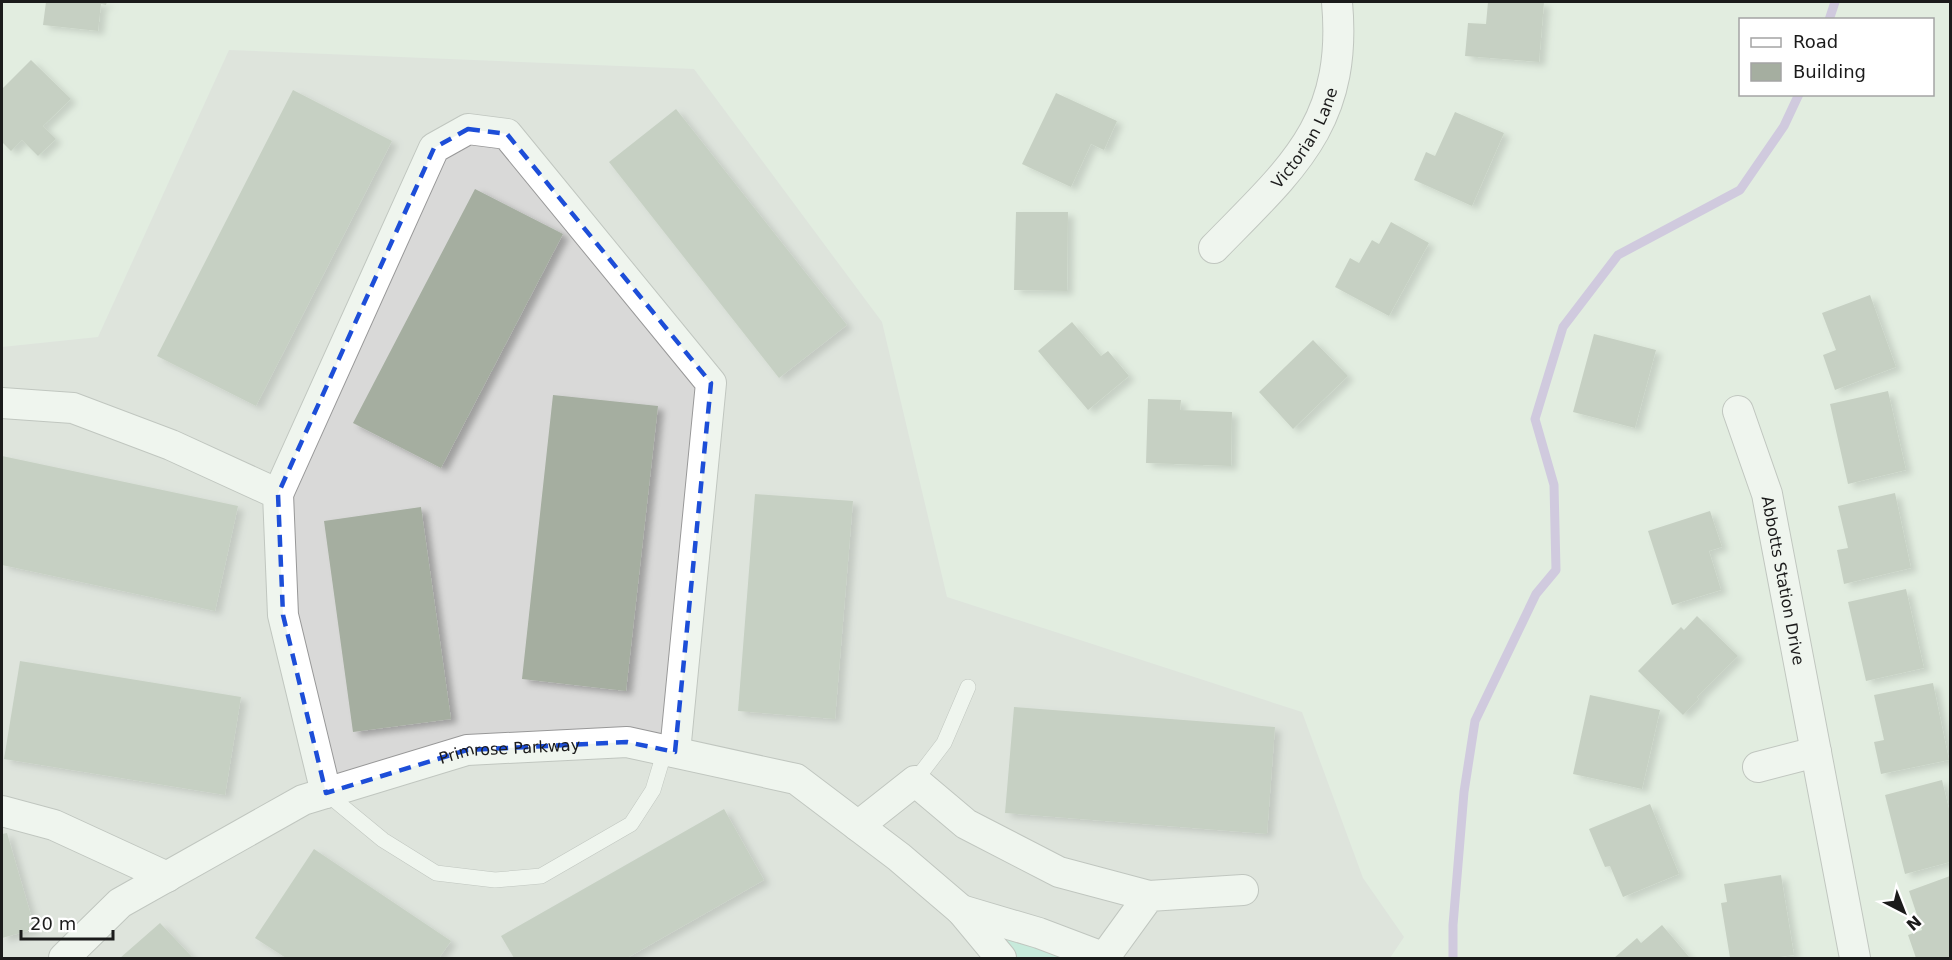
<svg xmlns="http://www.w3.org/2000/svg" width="1952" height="960" font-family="'DejaVu Sans',sans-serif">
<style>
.residential{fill:#d9d9d8}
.grass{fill:#a6e7d5}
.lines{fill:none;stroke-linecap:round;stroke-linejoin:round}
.stream{stroke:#baa0db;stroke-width:9}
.building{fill:#a5aea0;filter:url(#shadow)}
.lane-casing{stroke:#989898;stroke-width:16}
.street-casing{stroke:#989898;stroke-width:32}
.lane{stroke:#fff;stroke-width:15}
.street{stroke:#fff;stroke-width:30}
.marked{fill:none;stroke:#1d4ed8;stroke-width:4.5;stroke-dasharray:12 8;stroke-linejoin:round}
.labels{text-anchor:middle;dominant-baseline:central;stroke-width:4.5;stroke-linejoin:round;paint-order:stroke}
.street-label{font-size:16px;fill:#1b1b1b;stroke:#fff}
</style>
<defs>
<filter id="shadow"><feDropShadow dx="6" dy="4" stdDeviation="3" flood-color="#0004"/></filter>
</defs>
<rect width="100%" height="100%" fill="#e2ede0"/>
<path class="residential" d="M229,50L694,69L882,322L947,597L1302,712L1363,878L1404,937L1390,958H2V347L98,337Z"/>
<path class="grass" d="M992,925L1073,958H1016Z"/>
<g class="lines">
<path class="stream" d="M1829,20L1835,2
M1453,958V925L1464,792L1475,721L1536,594L1556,570L1554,485L1535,419L1563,327L1618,255L1740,190L1784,126L1799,94"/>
</g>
<path class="building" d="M46,2H107L106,5L101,4L98,31L43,25Z
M1488,2H1544L1539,62L1465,56L1468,23L1486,24Z
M31,60L71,99L43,126L56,139L38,156L22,140L11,151L2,142V89Z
M293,90L392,141L256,406L157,356Z
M1056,93L1117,121L1104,150L1091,144L1071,187L1022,164Z
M676,109L847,325L779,378L609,162Z
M1455,112L1504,133L1472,206L1414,180L1426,152L1435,156Z
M475,189L563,234L441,468L353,423Z
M1016,212H1068L1067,291L1014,290Z
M1391,222L1429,243L1389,316L1335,287L1350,258L1359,263L1372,240L1379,244Z
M1870,295L1896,367L1835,390L1823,355L1836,350L1822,313Z
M1072,322L1101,356L1108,351L1129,376L1088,410L1038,351Z
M1594,334L1656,350L1635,428L1573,412Z
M1313,340L1348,376L1293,429L1259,392Z
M1888,391L1906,470L1848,484L1830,404Z
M553,395L658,406L626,691L522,679Z
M1148,399L1181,400L1180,410L1232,412L1231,466L1146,463Z
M2,456L238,506L215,611L2,565Z
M1895,493L1911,568L1844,584L1837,550L1848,548L1838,506Z
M755,494L853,501L835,719L738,711Z
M421,507L451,719L353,732L324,521Z
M1710,511L1722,547L1709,551L1721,590L1672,605L1648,531Z
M1906,589L1924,668L1866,681L1848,602Z
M1697,616L1738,656L1697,697L1699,699L1683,715L1638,671L1681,627L1684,630Z
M20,661L241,697L225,795L4,759Z
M1933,683L1949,760L1881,774L1874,742L1884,740L1874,695Z
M1590,695L1660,710L1642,789L1573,774Z
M1014,707L1275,727L1267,834L1005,813Z
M1942,780L1950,813V862L1905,874L1885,795Z
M1650,804L1679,874L1623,897L1610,866L1605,867L1589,829Z
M724,809L764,880L627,958H514L501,936Z
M7,833L35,929L2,938V834Z
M314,849L451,941L439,958H286L255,938Z
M1781,875L1794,955L1772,958H1730L1721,903L1727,902L1724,884Z
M1950,876V958H1916L1908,935L1922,930L1909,891Z
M160,923L193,958H120Z
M1662,925L1690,958H1614L1637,938L1641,943Z"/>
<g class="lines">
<defs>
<path id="lane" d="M915,781L944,743L968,687
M326,793L383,840L436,873L495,880L541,876L631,824L653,790L665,750"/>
<g id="street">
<path id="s1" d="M1214,248C1292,168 1348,123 1337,2"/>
<path d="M2,403L73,408L171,445L278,494L283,615L326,793"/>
<path id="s2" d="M1738,411L1767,494L1855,958"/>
<path d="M278,494L434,148L468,129L507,134L711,383L675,752"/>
<path d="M1758,767L1816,752"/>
<path d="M2,811L54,825L167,877"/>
<path d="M858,826L915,781L966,824L1059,872L1149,896"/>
<path d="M961,910L1039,933L1105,958"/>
<path id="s3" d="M64,958L120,903L303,800L467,750L627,742L796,779L899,857L961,910L1001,958"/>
<path d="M1104,958L1149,896L1243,890"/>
</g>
</defs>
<use href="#lane" class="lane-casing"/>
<use href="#street" class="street-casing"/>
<use href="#lane" class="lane"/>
<use href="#street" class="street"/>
</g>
<path d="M0 0H1952V960H0ZM468,129L507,134L711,383L675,752L627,742L467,750L326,793L283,615L278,494L434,148Z" fill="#e2ede0" fill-opacity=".55" fill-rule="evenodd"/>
<path class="marked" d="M468,129L507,134L711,383L675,752L627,742L467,750L326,793L283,615L278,494L434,148Z"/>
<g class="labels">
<g class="street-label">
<text stroke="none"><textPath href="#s1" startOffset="144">Victorian Lane</textPath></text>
<text stroke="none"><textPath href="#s2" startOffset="176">Abbotts Station Drive</textPath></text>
<text stroke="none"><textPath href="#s3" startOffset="502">Primrose Parkway</textPath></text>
</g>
</g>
<rect width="1952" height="960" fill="none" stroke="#1b1b1b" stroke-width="6"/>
<rect x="1739" y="18" width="195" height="78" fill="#ffffff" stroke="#a4a4a4" stroke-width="1.5"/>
<rect x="1751" y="38" width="30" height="9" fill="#ffffff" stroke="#a4a4a4" stroke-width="1.5"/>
<text x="1793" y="48" font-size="18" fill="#1b1b1b">Road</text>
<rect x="1751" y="63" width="30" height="18" fill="#a5aea0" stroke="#a4a4a4" stroke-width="1.5"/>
<text x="1793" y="78" font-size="18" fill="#1b1b1b">Building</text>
<g transform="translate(1904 912) rotate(138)" stroke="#ffffff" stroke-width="4.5" paint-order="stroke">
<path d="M0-4.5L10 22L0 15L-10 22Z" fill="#1b1b1b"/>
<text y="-9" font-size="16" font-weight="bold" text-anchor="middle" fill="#1b1b1b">N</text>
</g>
<path d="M21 930v9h92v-9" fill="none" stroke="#1b1b1b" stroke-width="3"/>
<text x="30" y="930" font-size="18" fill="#1b1b1b" stroke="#ffffff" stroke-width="4.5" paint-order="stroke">20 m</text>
</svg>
